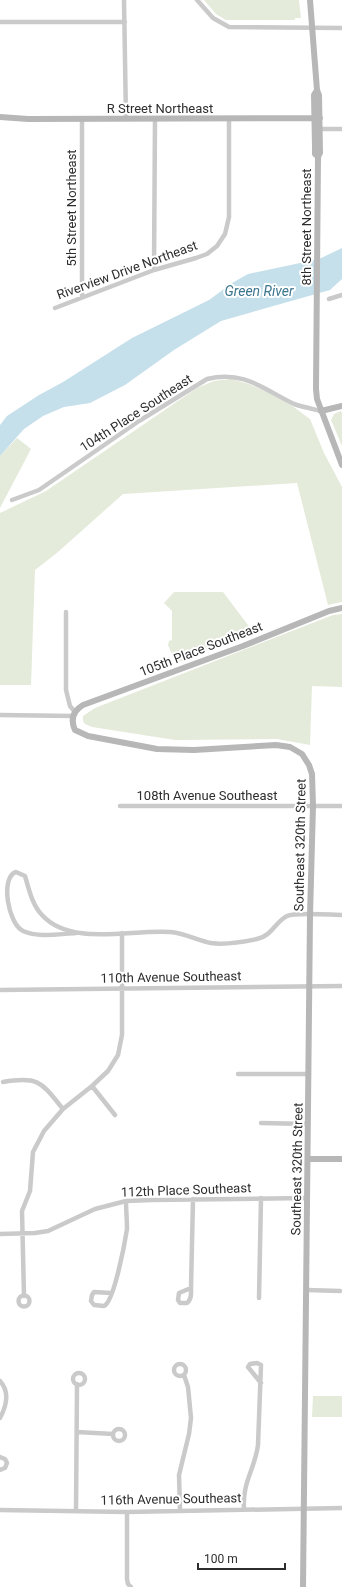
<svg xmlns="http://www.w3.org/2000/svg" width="342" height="1587" font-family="Roboto,sans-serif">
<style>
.green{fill:#e4ebda}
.water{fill:#c6e0eb}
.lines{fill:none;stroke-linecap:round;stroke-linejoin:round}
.street{stroke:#cacaca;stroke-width:4.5}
.secondary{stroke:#b7b7b7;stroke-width:6}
.labels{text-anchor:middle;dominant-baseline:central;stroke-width:4;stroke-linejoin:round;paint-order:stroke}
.street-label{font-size:13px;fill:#2d2d2d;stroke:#fff}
.water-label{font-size:14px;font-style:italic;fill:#3c758e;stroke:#fff}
</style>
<rect width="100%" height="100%" fill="#fff"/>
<path class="green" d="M204,0H299L301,18H295V20H226L216,14Z
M231,379L249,384L272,394L291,405L310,419L324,453L342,487V602L328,605L297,483L123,494L58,552L35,570L31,685H0V513L46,491L197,388L214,381Z
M341,411L342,413V446L331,420L334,414Z
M17,438L31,449L0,508V456Z
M174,592H223L254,633L176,663L168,645L169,641L172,640V611L164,603Z
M342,614V687L312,686L310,745L277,739L175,740L92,727L85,724L83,721V716L95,708L333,615Z
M313,1396H342V1417H312Z"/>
<path class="water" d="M342,248V279L330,290L221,321L174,350L125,385L90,403L64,407L43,416L24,429L0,456V425L7,416L39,395L63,382L132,338L209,300L232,283L248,274L319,259Z"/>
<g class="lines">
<path class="street" d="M124,0L126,119
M197,0L213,18L229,27L342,28
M0,22H125
M320,129H342
M154,270L155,119
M82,297V119
M329,299L342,295
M55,308L154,270L196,258L207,254L217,246L225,234L229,217V118
M12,500L39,490L139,421L207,379C244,370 263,389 294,404C303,407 313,409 321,411
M66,612V690L70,706L75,712
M0,715L73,716
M120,806H342
M76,933C59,934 39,938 23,931C8,924 0,877 16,872L25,876C29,889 32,905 42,915C71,947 131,929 170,932C184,933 197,940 211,943C225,945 243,942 257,939C272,936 275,922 287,916C295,912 332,915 342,915
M0,990L342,986
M238,1074H309
M3,1082C39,1076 41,1082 63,1109
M92,1086L115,1115
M261,1123L308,1124
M0,1234L35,1233L48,1231L95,1209L126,1201L152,1200L307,1198
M191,1288L179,1293L178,1300L180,1303H187C192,1299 191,1293 191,1288L193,1199
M307,1290L340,1291
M111,1293L94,1292L92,1295L91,1301L94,1305L104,1306C114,1302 125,1242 127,1229C127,1220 126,1210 126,1201
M18.5 1301a5.5 5.5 0 1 1 11 0a5.5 5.5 0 1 1-11 0Z
M24,1296L22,1211L30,1191L33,1152L44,1131L63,1109L92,1086L108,1071L118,1055L122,1035V933
M259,1298L261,1198
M174 1370a6 6 0 1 1 12 0a6 6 0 1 1-12 0Z
M73 1379a6 6 0 1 1 12 0a6 6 0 1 1-12 0Z
M0,1381C10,1392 7,1405 0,1418
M113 1435a6 6 0 1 1 12 0a6 6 0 1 1-12 0Z
M77,1432L113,1434
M0,1457L5,1459L7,1463L5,1468L0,1470
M244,1509C242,1482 255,1469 258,1445L261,1365L257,1363L250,1364L248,1367L261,1383
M0,1510L127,1512L342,1508
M180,1510L179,1475L189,1434L191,1418L188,1387L184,1375
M76,1511L77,1384
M127,1512V1579L128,1584L131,1587"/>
<path class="secondary" d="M310,0L317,90L319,95L320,153L318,157L316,389L317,399L342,465
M317,90L314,95L315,146V154L318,157
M0,117L28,119L320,118
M321,411L342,406
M308,1159H342
M303,1587L310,915L313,806L312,774L309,765L302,754L290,747L276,745L194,750L157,749L88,736L75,730C70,719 73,711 83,705L243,646L329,611L342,608"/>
</g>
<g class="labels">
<g class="street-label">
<text x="160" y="108">R Street Northeast</text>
<text transform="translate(71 208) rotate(-90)">5th Street Northeast</text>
<text transform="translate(306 227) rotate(-90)">8th Street Northeast</text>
<text transform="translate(127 270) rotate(-20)">Riverview Drive Northeast</text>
<text transform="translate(136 413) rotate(-33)">104th Place Southeast</text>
<text transform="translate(201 649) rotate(-21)">105th Place Southeast</text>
<text x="207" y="795">108th Avenue Southeast</text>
<text transform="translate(300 845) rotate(-89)">Southeast 320th Street</text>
<text transform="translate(171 977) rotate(-1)">110th Avenue Southeast</text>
<text transform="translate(297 1169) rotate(-89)">Southeast 320th Street</text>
<text transform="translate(186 1190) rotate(-2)">112th Place Southeast</text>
<text transform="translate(171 1499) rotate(-1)">116th Avenue Southeast</text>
</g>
<g class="water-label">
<text x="259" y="291">Green River</text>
</g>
</g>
<path d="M198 1563v6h87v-6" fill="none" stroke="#2d2d2d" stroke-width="2"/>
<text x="204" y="1563" font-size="12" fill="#2d2d2d" stroke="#ffffff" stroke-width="3" paint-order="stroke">100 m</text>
</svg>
